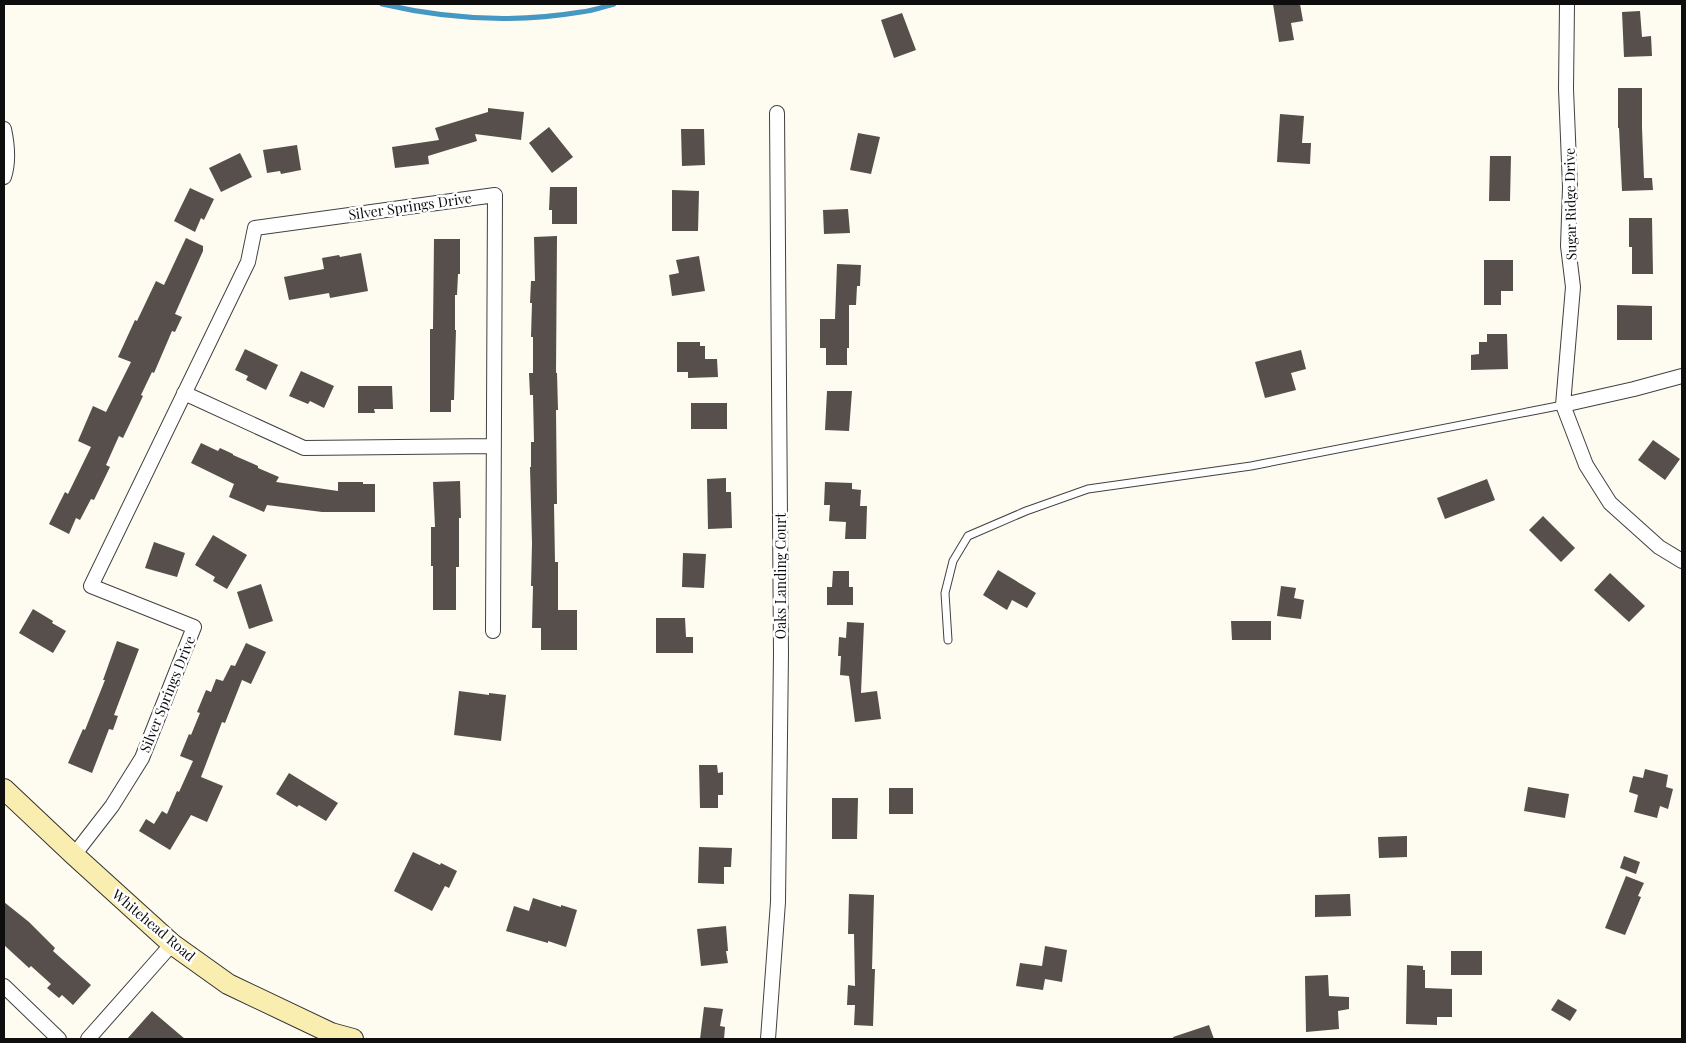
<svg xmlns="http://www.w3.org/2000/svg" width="1686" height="1043" font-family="'Playfair Display',serif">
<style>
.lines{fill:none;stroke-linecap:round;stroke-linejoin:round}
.stream{stroke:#4597c4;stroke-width:5}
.building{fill:#564f4b}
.lane-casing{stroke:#414141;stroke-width:9}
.street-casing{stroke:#414141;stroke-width:16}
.secondary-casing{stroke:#303030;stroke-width:22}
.lane{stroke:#fff;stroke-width:7}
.street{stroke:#fff;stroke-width:14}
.secondary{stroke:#f9eeb0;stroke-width:20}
.labels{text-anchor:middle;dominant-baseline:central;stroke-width:5;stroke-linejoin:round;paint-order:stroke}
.street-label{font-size:14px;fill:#0e0e0e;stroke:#fff}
</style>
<rect width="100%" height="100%" fill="#fefbf1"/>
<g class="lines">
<path class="stream" d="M382,4C446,19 515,23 581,12C592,11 603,7 614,4"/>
</g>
<path class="building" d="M1273,4H1300L1303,21L1291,23L1294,40L1279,42Z
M1640,11L1642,37L1651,36L1652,56L1624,57L1622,12Z
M902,13L916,50L894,58L881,20Z
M1618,88H1642V128L1644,178H1652L1653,190L1622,191L1619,128H1618Z
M488,108L524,112L521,140L475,134L477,141L428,156L429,164L395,168L392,147L439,140L435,128L488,112Z
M1280,114L1304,116L1302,143H1311L1310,164L1277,162Z
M549,127L573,157L552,173L529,143Z
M681,129H704L705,165L682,166Z
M858,133L880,137L871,174L850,170Z
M297,145L301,170L281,174L280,171L267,173L263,150Z
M240,153L252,177L221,192L209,168Z
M1490,156H1511L1510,201H1489Z
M550,187H577V224H552V210H549Z
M190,188L214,199L204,220L201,218L195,232L174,221Z
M672,190L699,191L698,231H672Z
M848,209L850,233L824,234L823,210Z
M1629,218H1652L1653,274H1632V247H1629Z
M557,236L556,373H557L558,410H556L557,504H554L555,562H558V610H577V650H541V628H532L533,586H531L532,543L530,467H531V442H534L533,395H530L529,373H533V337H531L532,303H530L531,281H535L534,237Z
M186,238L203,246V251L175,314L182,317L175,332L172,331L154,373L152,372L141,395L143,396L123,438L119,436L106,465L110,467L94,500L91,499L80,520L76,518L69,534L49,524L65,492L68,494L91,447L78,441L93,406L106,412L131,362L118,357L135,320L137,321L156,281L164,285Z
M434,239H460V274H458L457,295H455V330H456L454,400H451V412H430V329H433Z
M361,253L368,291L330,298L329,293L289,300L284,277L324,269L322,258L339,255L340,257Z
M699,256L705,291L672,296L669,275L679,273L676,260Z
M1484,260H1513V291H1501V305H1484Z
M837,264L861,265L860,286H857L856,305H849V348H847V365H826V348H820V319H835Z
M1617,305L1652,306V340H1617Z
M1487,334H1507L1508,369L1471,370V355L1479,354V342H1487Z
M677,342H700V346H705V359H717L718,377L688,378V372H677Z
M245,349L278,365L266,390L246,380L248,376L235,370Z
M1301,350L1306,369L1291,373L1296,390L1265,398L1255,362Z
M301,371L334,386L324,408L310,401L308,404L289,396Z
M358,386H392L393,409H374L375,413H358Z
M827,391H852L849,431L825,430Z
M691,403H727V429H691Z
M1653,440L1680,459L1665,480L1638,460Z
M201,443L218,451L220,448L233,454V455L258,466V468L279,477L276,482L338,491V482H363V484H375V512H322L267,505L264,512L229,497L234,484L191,463Z
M726,478V492H731L732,528L708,529L707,479Z
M1487,479L1495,500L1445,519L1437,498Z
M460,481L461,518H459V567H456V610H433V566H431V527H435L433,482Z
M825,482L852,483V489L861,490L860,506H867L866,539H845L846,522L829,521L830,505H824Z
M1543,516L1575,548L1561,562L1529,530Z
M213,535L247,555L227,589L213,581L215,577L195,565Z
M154,542L185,553L177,577L145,568Z
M683,553L706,554L704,588L682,587Z
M998,570L1036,593L1027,608L1012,600L1007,610L983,595Z
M833,571H849V587H853V605H827V587H832Z
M1610,573L1645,606L1629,622L1594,590Z
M261,584L273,621L249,629L237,592Z
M1281,586L1296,588L1294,598L1304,600L1301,619L1277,616Z
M33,609L53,621L52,623L66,631L53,653L19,633Z
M656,618H685L686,637H693V653H656Z
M1231,621H1271V640H1232Z
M847,622L864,623L861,693L877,691L881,719L855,722L849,676L840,675L841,656H838L839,637L846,638Z
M117,641L139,649L114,715L118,716L113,730L109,729L92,773L68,763L83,729L85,730L105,680H103Z
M246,643L266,652L251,684L242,680L225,723L222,722L201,777L223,786L207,822L191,815L170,850L139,831L146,819L154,824L162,811L167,814L177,791L179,792L193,761L180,756L189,734L191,735L200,713L197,712L206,690L211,692L216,679L223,681L231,665L235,666Z
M459,691L489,695V693L506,695L501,741L454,735Z
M699,765H717L718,773L723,772V795H718V808H700Z
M1645,769L1668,775L1666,787L1673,789L1668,809L1660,806L1657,818L1634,812L1638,795L1629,792L1633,776L1643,778Z
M289,773L338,803L326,821L299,805L297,807L276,794Z
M1528,787L1569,794L1565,818L1524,811Z
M889,788H913V814H889Z
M832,798H858L857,839H832Z
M1407,836V857L1379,858L1378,837Z
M699,847L732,848L731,867H724V884L698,883Z
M413,852L440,865L441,863L457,871L449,888L445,886L432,911L394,891Z
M1624,856L1640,862L1636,874L1620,868Z
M1626,876L1644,883L1638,896L1641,897L1625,935L1605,928Z
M849,894L874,895L872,969H875L873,1026L854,1025L855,1005H847L848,985L855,986L854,934H848Z
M1350,894L1351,916L1315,917V895Z
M533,898L561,907V905L577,910L566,947L548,941V943L506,931L514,906L529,911Z
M4,902L29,922L55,948L53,951L91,985L73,1005L62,995L59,998L47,988L51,984L31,966L29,968L4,945Z
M726,926L728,951H726L728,963L701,966L697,929Z
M1045,946L1067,950L1062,982L1045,979L1043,990L1016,986L1020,963L1042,966Z
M1451,951H1482V975H1451Z
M1407,965L1423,966V970H1425V988L1452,989V1017H1437V1025L1406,1024Z
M1328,975L1329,996L1349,997V1009L1338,1011L1339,1029L1306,1032L1305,976Z
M1558,999L1577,1010L1570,1021L1551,1010Z
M704,1007L723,1009L720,1026L725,1027L724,1039H700Z
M152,1011L185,1039H127Z
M1209,1025L1214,1039H1174L1173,1037Z"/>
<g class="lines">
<defs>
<path id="lane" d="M948,640L945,593L953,561L968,536L1026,511L1088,489L1251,466L1563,405"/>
<path id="street" d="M1567,4L1566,89L1570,187L1568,246L1573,287L1563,405L1586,465L1610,503L1659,547L1682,561
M4,129C7,143 9,162 4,177
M184,393L304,448L494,446
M1563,405L1634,389L1682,376
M74,855L112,806L142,758L194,627L91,586L248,262L255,228L495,195L493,631
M4,986L59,1039
M88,1039L172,944
M768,1039L778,902L781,653L777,113"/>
<path id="secondary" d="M4,789L74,855L172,944L228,984L331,1033L353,1039"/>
</defs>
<use href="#lane" class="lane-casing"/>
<use href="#street" class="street-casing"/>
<use href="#secondary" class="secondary-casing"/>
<use href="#lane" class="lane"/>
<use href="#street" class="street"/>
<use href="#secondary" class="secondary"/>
</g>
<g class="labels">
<g class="street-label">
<text transform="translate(1570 204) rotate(-91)">Sugar Ridge Drive</text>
<text transform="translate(410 206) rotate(-8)">Silver Springs Drive</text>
<text transform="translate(780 576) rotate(-90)">Oaks Landing Court</text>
<text transform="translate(167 694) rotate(-68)">Silver Springs Drive</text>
<text transform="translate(154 925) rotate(40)">Whitehead Road</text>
</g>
</g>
<rect width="1686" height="1043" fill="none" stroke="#0e0e0e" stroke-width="10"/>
</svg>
